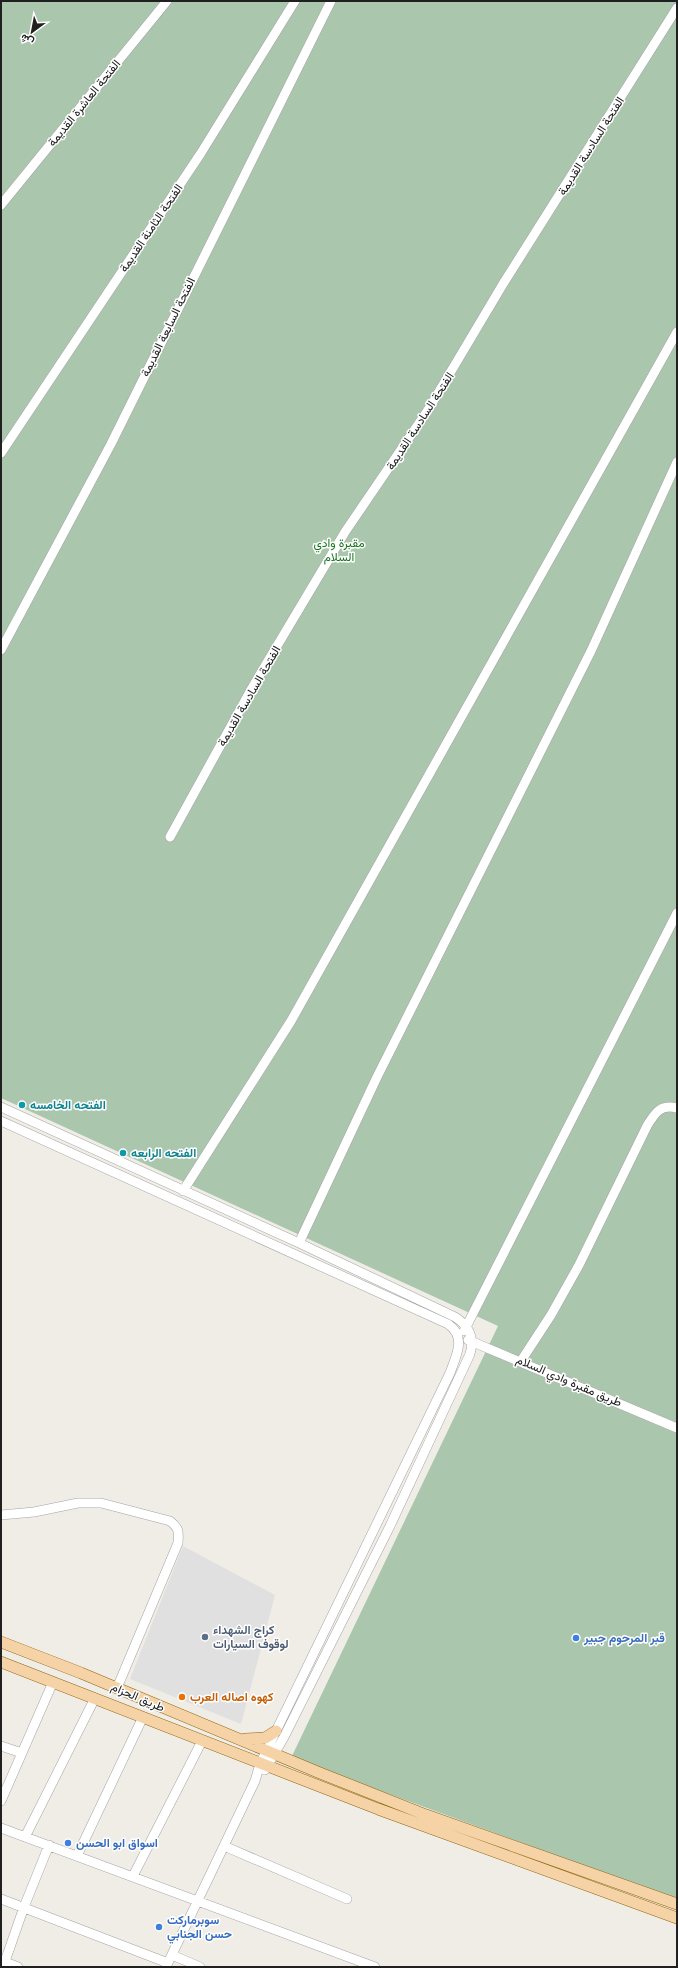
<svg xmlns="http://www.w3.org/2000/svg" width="678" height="1968" font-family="'Space Grotesk',Vazirmatn,sans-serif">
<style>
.cemetery{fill:#aac7ae}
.parking{fill:#e0e0e0}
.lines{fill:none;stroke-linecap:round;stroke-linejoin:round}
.minor-casing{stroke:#a4a4a4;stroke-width:10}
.major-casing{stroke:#90640c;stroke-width:12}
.minor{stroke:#fff;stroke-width:9}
.major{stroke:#f5d3a7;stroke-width:11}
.culture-dot{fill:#0f9aa8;stroke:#fff;stroke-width:1.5}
.service-dot{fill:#5c6f8a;stroke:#fff;stroke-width:1.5}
.shop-dot{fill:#3f7fe0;stroke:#fff;stroke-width:1.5}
.food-dot{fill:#e8710a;stroke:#fff;stroke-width:1.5}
.labels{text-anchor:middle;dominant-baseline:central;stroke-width:3;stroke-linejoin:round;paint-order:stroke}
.street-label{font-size:12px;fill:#202020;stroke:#fff}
.park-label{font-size:12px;fill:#15771c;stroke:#fff}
.culture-label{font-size:12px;font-weight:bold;fill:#0d838f;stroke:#fff;text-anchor:start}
.service-label{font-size:12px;font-weight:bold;fill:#4e5e75;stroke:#fff;text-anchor:start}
.shop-label{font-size:12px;font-weight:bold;fill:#366cbe;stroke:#fff;text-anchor:start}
.food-label{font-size:12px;font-weight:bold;fill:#c56008;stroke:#fff;text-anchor:start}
</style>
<rect width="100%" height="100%" fill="#f0ede7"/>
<path class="cemetery" d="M1,1H677V1900L291,1758L498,1326L1,1098Z"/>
<path class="parking" d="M183,1546L275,1595L241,1724L130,1679Z"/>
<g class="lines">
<defs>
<path id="minor" d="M1,205L167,1
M1,453L201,153L295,1
M1,650L111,444L331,1
M170,837L252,688L345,532L428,410L503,284L677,8
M1,1107L299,1243L455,1317C469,1326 475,1337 470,1354L390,1526L284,1737L265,1770
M1,1121L448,1324C467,1337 456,1356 450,1373L260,1764L255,1781L166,1967
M183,1191L291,1021L677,332
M299,1243L377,1077L591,651L677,462
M464,1331L677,913
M468,1340L677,1428
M521,1361L551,1315L579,1265L647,1126C655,1113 660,1104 677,1108
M1,1515L34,1512L78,1503H101L170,1521C179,1528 179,1532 178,1543L117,1688
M1,1746L22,1753
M1,1801L53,1682
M1,1828L375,1967
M25,1837L95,1698
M224,1846L347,1899
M77,1856L143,1717
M133,1876L202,1741
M1,1899L168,1963
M172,1955L200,1967
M5,1962L18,1967
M3,1967L24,1907L49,1845"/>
<path id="major" d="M1,1642L81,1673L320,1773L426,1815L677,1904
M1,1662L378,1809L677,1918
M245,1739L265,1738L276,1731"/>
</defs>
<use href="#minor" class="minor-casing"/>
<use href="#major" class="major-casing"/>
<use href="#minor" class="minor"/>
<use href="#major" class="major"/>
</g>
<g class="culture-dot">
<circle cx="22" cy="1105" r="4"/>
<circle cx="123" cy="1153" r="4"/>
</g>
<circle class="service-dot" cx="205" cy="1637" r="4"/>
<g class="shop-dot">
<circle cx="576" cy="1638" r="4"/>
<circle cx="68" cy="1843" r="4"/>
<circle cx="159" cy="1927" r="4"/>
</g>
<circle class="food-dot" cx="182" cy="1697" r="4"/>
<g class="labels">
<g class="street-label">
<text transform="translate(84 103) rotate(-51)">الفتحة العاشرة القديمة</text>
<text transform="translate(591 146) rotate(-58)">الفتحة السادسة القديمة</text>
<text transform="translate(151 228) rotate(-56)">الفتحة الثامنة القديمة</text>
<text transform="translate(168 327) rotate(-64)">الفتحة السابعة القديمة</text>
<text transform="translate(420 421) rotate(-57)">الفتحة السادسة القديمة</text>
<text transform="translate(249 696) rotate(-60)">الفتحة السادسة القديمة</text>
<text transform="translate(569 1381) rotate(23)">طريق مقبرة وادي السلام</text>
<text transform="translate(138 1697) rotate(23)">طريق الحزام</text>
</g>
<g class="park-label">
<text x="339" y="543">مقبرة وادي<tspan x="339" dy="14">السلام</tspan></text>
</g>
<g class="culture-label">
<text x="30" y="1105">الفتحه الخامسه</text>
<text x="131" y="1153">الفتحه الرابعه</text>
</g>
<g class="service-label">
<text x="213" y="1630">كراج الشهداء<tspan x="213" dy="14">لوقوف السيارات</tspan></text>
</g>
<g class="shop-label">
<text x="584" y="1638">قبر المرحوم جبير</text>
<text x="76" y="1843">اسواق ابو الحسن</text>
<text x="167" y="1920">سوبرماركت<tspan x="167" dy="14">حسن الجنابي</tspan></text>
</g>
<g class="food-label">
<text x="190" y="1697">كهوه اصاله العرب</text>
</g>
</g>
<rect width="678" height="1968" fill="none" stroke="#202020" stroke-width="4"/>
<g transform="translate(32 32) rotate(212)" stroke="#ffffff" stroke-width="3" paint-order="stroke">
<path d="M0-3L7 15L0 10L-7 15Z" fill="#202020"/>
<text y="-6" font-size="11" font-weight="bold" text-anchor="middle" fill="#202020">ش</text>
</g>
</svg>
